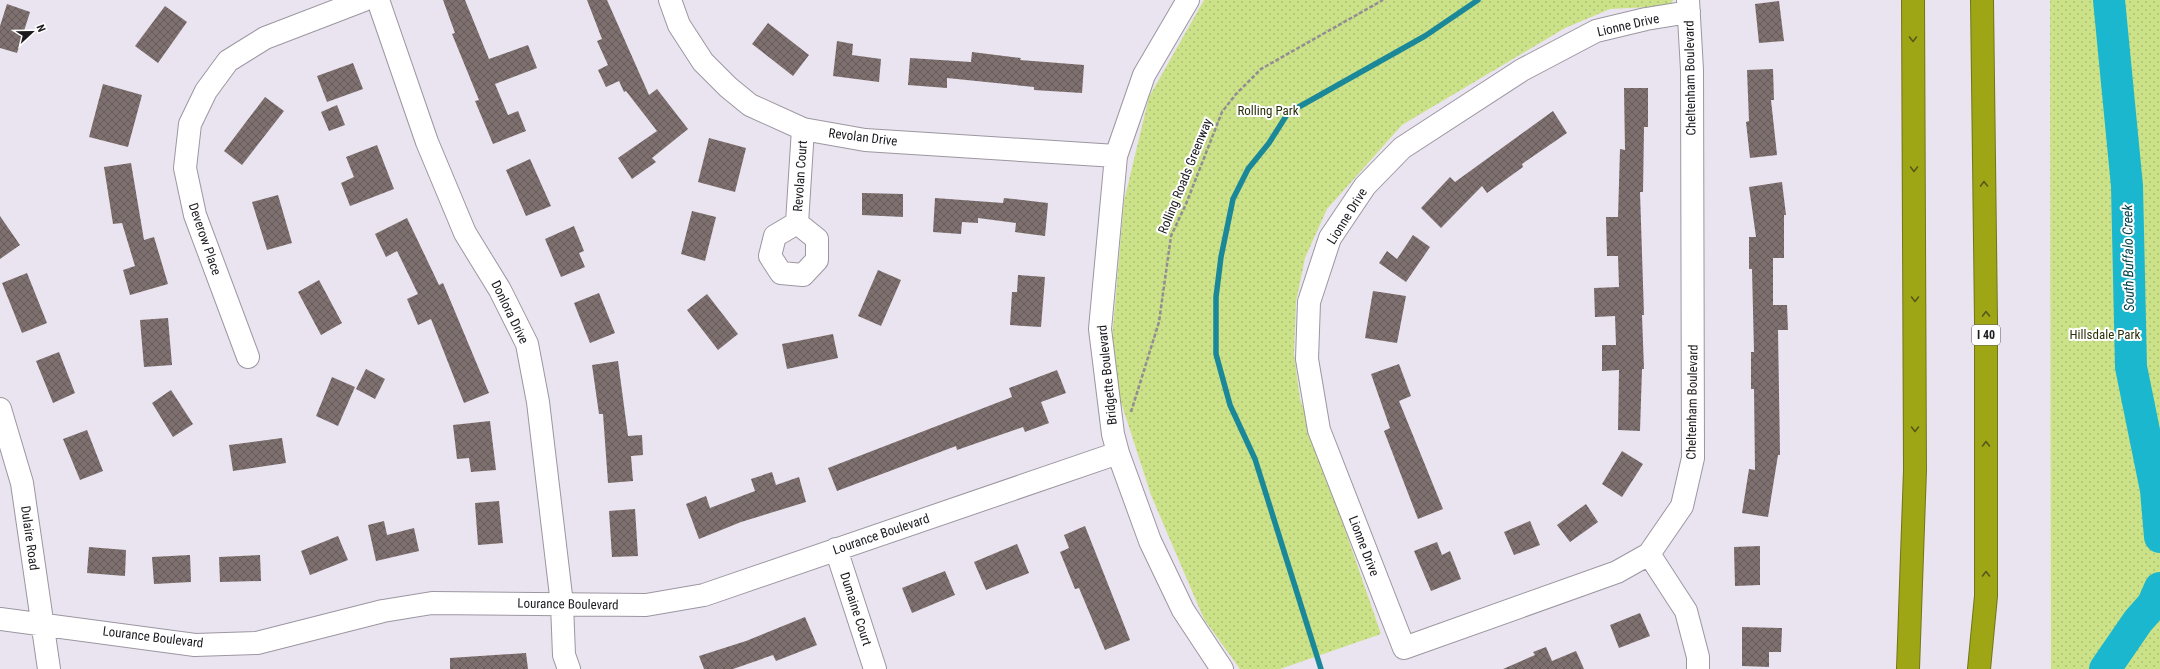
<svg xmlns="http://www.w3.org/2000/svg" width="2160" height="669" font-family="'Roboto Condensed',sans-serif">
<style>
.green{fill:url(#green-dots)}
.lines{fill:none;stroke-linecap:round;stroke-linejoin:round}
.stream{stroke:#1b889a;stroke-width:5.5}
.river{stroke:#1bb7cf;stroke-width:32}
.building{fill:url(#building-cross-hatch)}
.minor-casing{stroke:#9c96a1;stroke-width:24}
.highway-casing{stroke:#717519;stroke-width:24}
.path{stroke:#918c95;stroke-width:2.5;stroke-dasharray:4 2;stroke-linecap:butt}
.minor{stroke:#fff;stroke-width:22}
.highway{stroke:#9fa616;stroke-width:22}
.oneway{stroke:#57591a}
.labels{text-anchor:middle;dominant-baseline:central;stroke-width:4;stroke-linejoin:round;paint-order:stroke}
.shield{fill:#fff;stroke:#605f62;stroke-width:1}
.shield-label{font-size:12px;font-weight:bold;fill:#1c1a1e}
.street-label{font-size:13px;fill:#1c1a1e;stroke:#fff}
.park-label{font-size:13px;fill:#293109;stroke:#fff}
.water-label{font-size:14px;font-style:italic;fill:#02434d;stroke:#fff}
</style>
<defs>
<pattern id="green-dots" width="8" height="8" patternUnits="userSpaceOnUse"><rect width="8" height="8" fill="#cbe288"/><path d="M2 2h.1M6 6h.1" fill="none" stroke="#aec175" stroke-width="1.8" stroke-linecap="round"/></pattern>
<pattern id="building-cross-hatch" width="8" height="8" patternUnits="userSpaceOnUse"><rect width="8" height="8" fill="#7d706e"/><path d="M0 0l8 8M0 8l8-8" fill="none" stroke="#665b5a"/></pattern>
</defs>
<rect width="100%" height="100%" fill="#eae4f0"/>
<path class="green" d="M1204,0H1673L1670,6L1610,9L1565,28L1402,125L1327,209L1305,258L1296,302L1294,354L1300,399L1381,634L1280,669H1240L1204,619L1151,495L1119,396L1112,339L1124,201L1149,97Z
M2050,0H2160V669H2051Z"/>
<g class="lines">
<path class="stream" d="M1321,669L1255,459L1230,405L1216,354V297L1221,257L1233,199L1248,169L1269,143L1288,113L1425,36L1478,0"/>
<path class="river" d="M2109,0L2127,186L2131,367L2156,490L2160,537
M2105,669L2138,621L2153,604L2160,588"/>
</g>
<path class="building" d="M443,0H465L489,59L528,45L537,68L495,84L508,115L518,111L526,131L493,144L475,101L479,100L452,34L455,33Z
M587,0H607L649,95L657,89L688,129L652,158L656,162L632,179L618,158L657,131L626,91L624,92L619,81L606,87L598,70L608,65L597,41L602,39Z
M1779,1L1784,41L1759,43L1755,4Z
M7,4L30,12L17,53L0,48V26Z
M165,6L187,22L158,63L135,46Z
M768,23L809,55L793,76L752,44Z
M837,41L853,44L852,55L881,59L879,82L833,76Z
M972,52L1021,58L1020,60L1084,65L1082,93L1034,90V87L947,78V88L908,85L910,58L971,62Z
M353,63L363,89L327,102L317,76Z
M1773,69L1774,100H1771L1777,155L1750,158L1746,122L1749,121L1747,70Z
M103,84L142,95L128,147L89,137Z
M1624,88H1648V127H1644L1643,192H1640L1644,315H1642L1644,369H1642L1640,431L1618,430L1619,370L1602,371V345H1616L1615,316L1595,317L1594,288L1619,287L1618,256H1607L1606,217H1618L1620,149L1625,150Z
M265,97L284,111L242,165L224,151Z
M337,105L345,125L329,131L321,112Z
M1553,111L1567,133L1522,164L1523,167L1487,193L1482,186L1441,228L1421,208L1450,177L1455,182Z
M709,138L746,148L735,192L698,182Z
M377,145L394,189L350,206L341,183L354,177L346,157Z
M530,159L551,206L526,216L506,170Z
M131,163L144,240L154,237L168,284L130,295L123,270L135,266L122,223L113,224L104,167Z
M1782,182L1786,215H1784V258H1773V305H1787L1788,330H1778L1780,455H1778L1768,517L1742,513L1749,469L1755,470L1754,389H1751V352H1754L1752,269H1749V237H1756L1749,187Z
M862,193L903,194V217L862,215Z
M278,195L292,243L267,250L252,202Z
M935,198L1003,203L1004,198L1048,203L1045,236L1015,232L1016,223L978,218V223L962,222L961,234L933,232Z
M692,211L716,217L705,261L681,254Z
M0,216L20,245L0,259Z
M407,218L439,285L443,283L489,393L464,403L431,319L418,325L407,299L418,294L397,251L386,257L375,234Z
M574,226L584,251L579,253L585,267L561,277L545,239Z
M1413,235L1430,247L1406,282L1379,263L1387,251L1397,259Z
M878,270L901,280L881,326L858,316Z
M27,273L47,323L22,333L2,283Z
M1018,275L1045,277L1041,327L1010,325L1012,292H1017Z
M319,280L342,323L321,335L298,292Z
M1373,291L1406,296L1397,343L1365,338Z
M599,293L615,333L590,343L574,303Z
M707,294L738,334L718,350L687,310Z
M168,318L172,365L144,367L140,320Z
M833,334L838,358L787,369L782,344Z
M59,352L75,393L53,403L36,361Z
M618,361L628,436L642,435L643,455L631,456L633,481L608,483L603,414H599L592,365Z
M1399,364L1411,396L1399,401L1443,509L1418,519L1384,431L1390,428L1371,374Z
M366,369L385,379L375,399L356,389Z
M1057,370L1066,393L1041,402L1049,423L1025,432L1023,427L957,450L956,446L837,491L828,468L1012,397L1009,388Z
M332,377L355,387L338,426L316,416Z
M171,390L193,424L173,437L152,403Z
M490,421L496,470L471,472L469,458L457,459L453,425Z
M87,430L103,471L80,480L63,439Z
M282,438L286,463L233,471L229,445Z
M1622,451L1643,464L1622,497L1602,484Z
M772,472L776,485L799,477L806,502L741,522L699,539L686,504L706,496L710,508L755,491L751,479Z
M499,501L503,543L478,545L475,503Z
M1586,504L1598,522L1570,542L1557,525Z
M635,509L638,556L612,557L609,511Z
M384,521L387,535L414,528L419,551L376,561L368,525Z
M1530,521L1540,545L1514,555L1504,532Z
M1085,526L1130,640L1105,650L1079,588L1075,589L1060,552L1069,548L1064,535Z
M338,536L348,560L310,575L301,551Z
M1437,542L1442,555L1450,551L1461,579L1431,591L1414,551Z
M1017,544L1029,573L986,590L974,562Z
M1760,546V585L1735,586L1734,547Z
M89,547L126,550L125,576L87,573Z
M190,555L191,582L154,584L152,557Z
M260,555L261,581L220,582L219,557Z
M945,571L955,595L912,613L902,588Z
M1640,613L1650,636L1619,648L1610,625Z
M805,617L817,645L776,661L773,655L733,669H704L699,656L746,641Z
M1742,627L1782,628L1781,652H1769V667L1742,666Z
M1546,647L1552,661L1576,651L1584,669H1503L1535,655L1533,652Z
M526,653L528,669H450V658Z"/>
<g class="lines">
<defs>
<path id="minor" d="M378,0L427,142L465,233L500,290L527,344L538,402L562,604L564,655L569,669
M670,0L679,25L703,62L728,87L750,105L803,129L865,140L1116,156
M1188,0L1144,75L1116,156L1100,329L1113,434L1118,453L1150,541L1183,610L1222,669
M1688,0L1692,70L1693,458L1682,506L1649,554L1617,572L1404,648L1319,430L1307,359L1309,302L1330,238L1365,186L1402,148L1522,70L1596,31L1646,19L1689,12
M797,223L775,236L770,256L781,273L803,275L817,260V239L797,223L803,129
M248,357L195,215L185,168L190,124L206,91L228,61L265,38L364,0
M0,409L22,483L49,669
M836,549L875,669
M1649,554L1686,611L1698,657V669
M0,619L195,645L257,643L383,611L432,603L646,605L704,595L1118,453"/>
<path id="highway" d="M1908,669L1915,470L1913,0
M1979,669L1986,596V321L1982,0"/>
</defs>
<use href="#minor" class="minor-casing"/>
<use href="#highway" class="highway-casing"/>
<path class="path" d="M1131,412L1159,322L1171,236L1186,204L1222,112L1236,94L1261,69L1383,0"/>
<use href="#minor" class="minor"/>
<use href="#highway" class="highway"/>
</g>
<defs><path id="oneway-chevron" d="M-2-3.5L2.5 0L-2 3.5" fill="none" stroke-width="1.6" stroke-linecap="round" stroke-linejoin="round"/></defs>
<g class="oneway">
<use href="#oneway-chevron" transform="translate(1913 39) rotate(90)"/>
<use href="#oneway-chevron" transform="translate(1914 169) rotate(90)"/>
<use href="#oneway-chevron" transform="translate(1984 184) rotate(-91)"/>
<use href="#oneway-chevron" transform="translate(1915 299) rotate(90)"/>
<use href="#oneway-chevron" transform="translate(1986 314) rotate(-91)"/>
<use href="#oneway-chevron" transform="translate(1915 429) rotate(90)"/>
<use href="#oneway-chevron" transform="translate(1986 444) rotate(-90)"/>
<use href="#oneway-chevron" transform="translate(1986 574) rotate(-90)"/>
</g>
<g class="labels">
<rect class="shield" x="1972" y="325" width="28" height="20" rx="3"/>
<g class="shield-label">
<text x="1986" y="335">I 40</text>
</g>
<g class="street-label">
<text transform="translate(1628 25) rotate(-13)">Lionne Drive</text>
<text transform="translate(1690 78) rotate(-91)">Cheltenham Boulevard</text>
<text transform="translate(863 137) rotate(7)">Revolan Drive</text>
<text transform="translate(800 176) rotate(-86)">Revolan Court</text>
<text transform="translate(1185 176) rotate(-68)">Rolling Roads Greenway</text>
<text transform="translate(1347 216) rotate(-58)">Lionne Drive</text>
<text transform="translate(205 239) rotate(71)">Deverow Place</text>
<text transform="translate(510 312) rotate(64)">Donlora Drive</text>
<text transform="translate(1107 375) rotate(-96)">Bridgette Boulevard</text>
<text transform="translate(1692 402) rotate(-89)">Cheltenham Boulevard</text>
<text transform="translate(881 534) rotate(-19)">Lourance Boulevard</text>
<text transform="translate(30 538) rotate(82)">Dulaire Road</text>
<text transform="translate(1364 546) rotate(69)">Lionne Drive</text>
<text transform="translate(568 604) rotate(1)">Lourance Boulevard</text>
<text transform="translate(856 609) rotate(72)">Dumaine Court</text>
<text transform="translate(153 637) rotate(7)">Lourance Boulevard</text>
</g>
<g class="park-label">
<text x="1268" y="110">Rolling Park</text>
<text x="2105" y="334">Hillsdale Park</text>
</g>
<g class="water-label">
<text transform="translate(2128 258) rotate(-91)">South Buffalo Creek</text>
</g>
</g>
<g transform="translate(32 32) rotate(68)" stroke="#ffffff" stroke-width="3" paint-order="stroke">
<path d="M0-3L7 15L0 10L-7 15Z" fill="#1c1a1e"/>
<text y="-6" font-size="11" font-weight="bold" text-anchor="middle" fill="#1c1a1e">N</text>
</g>
</svg>
